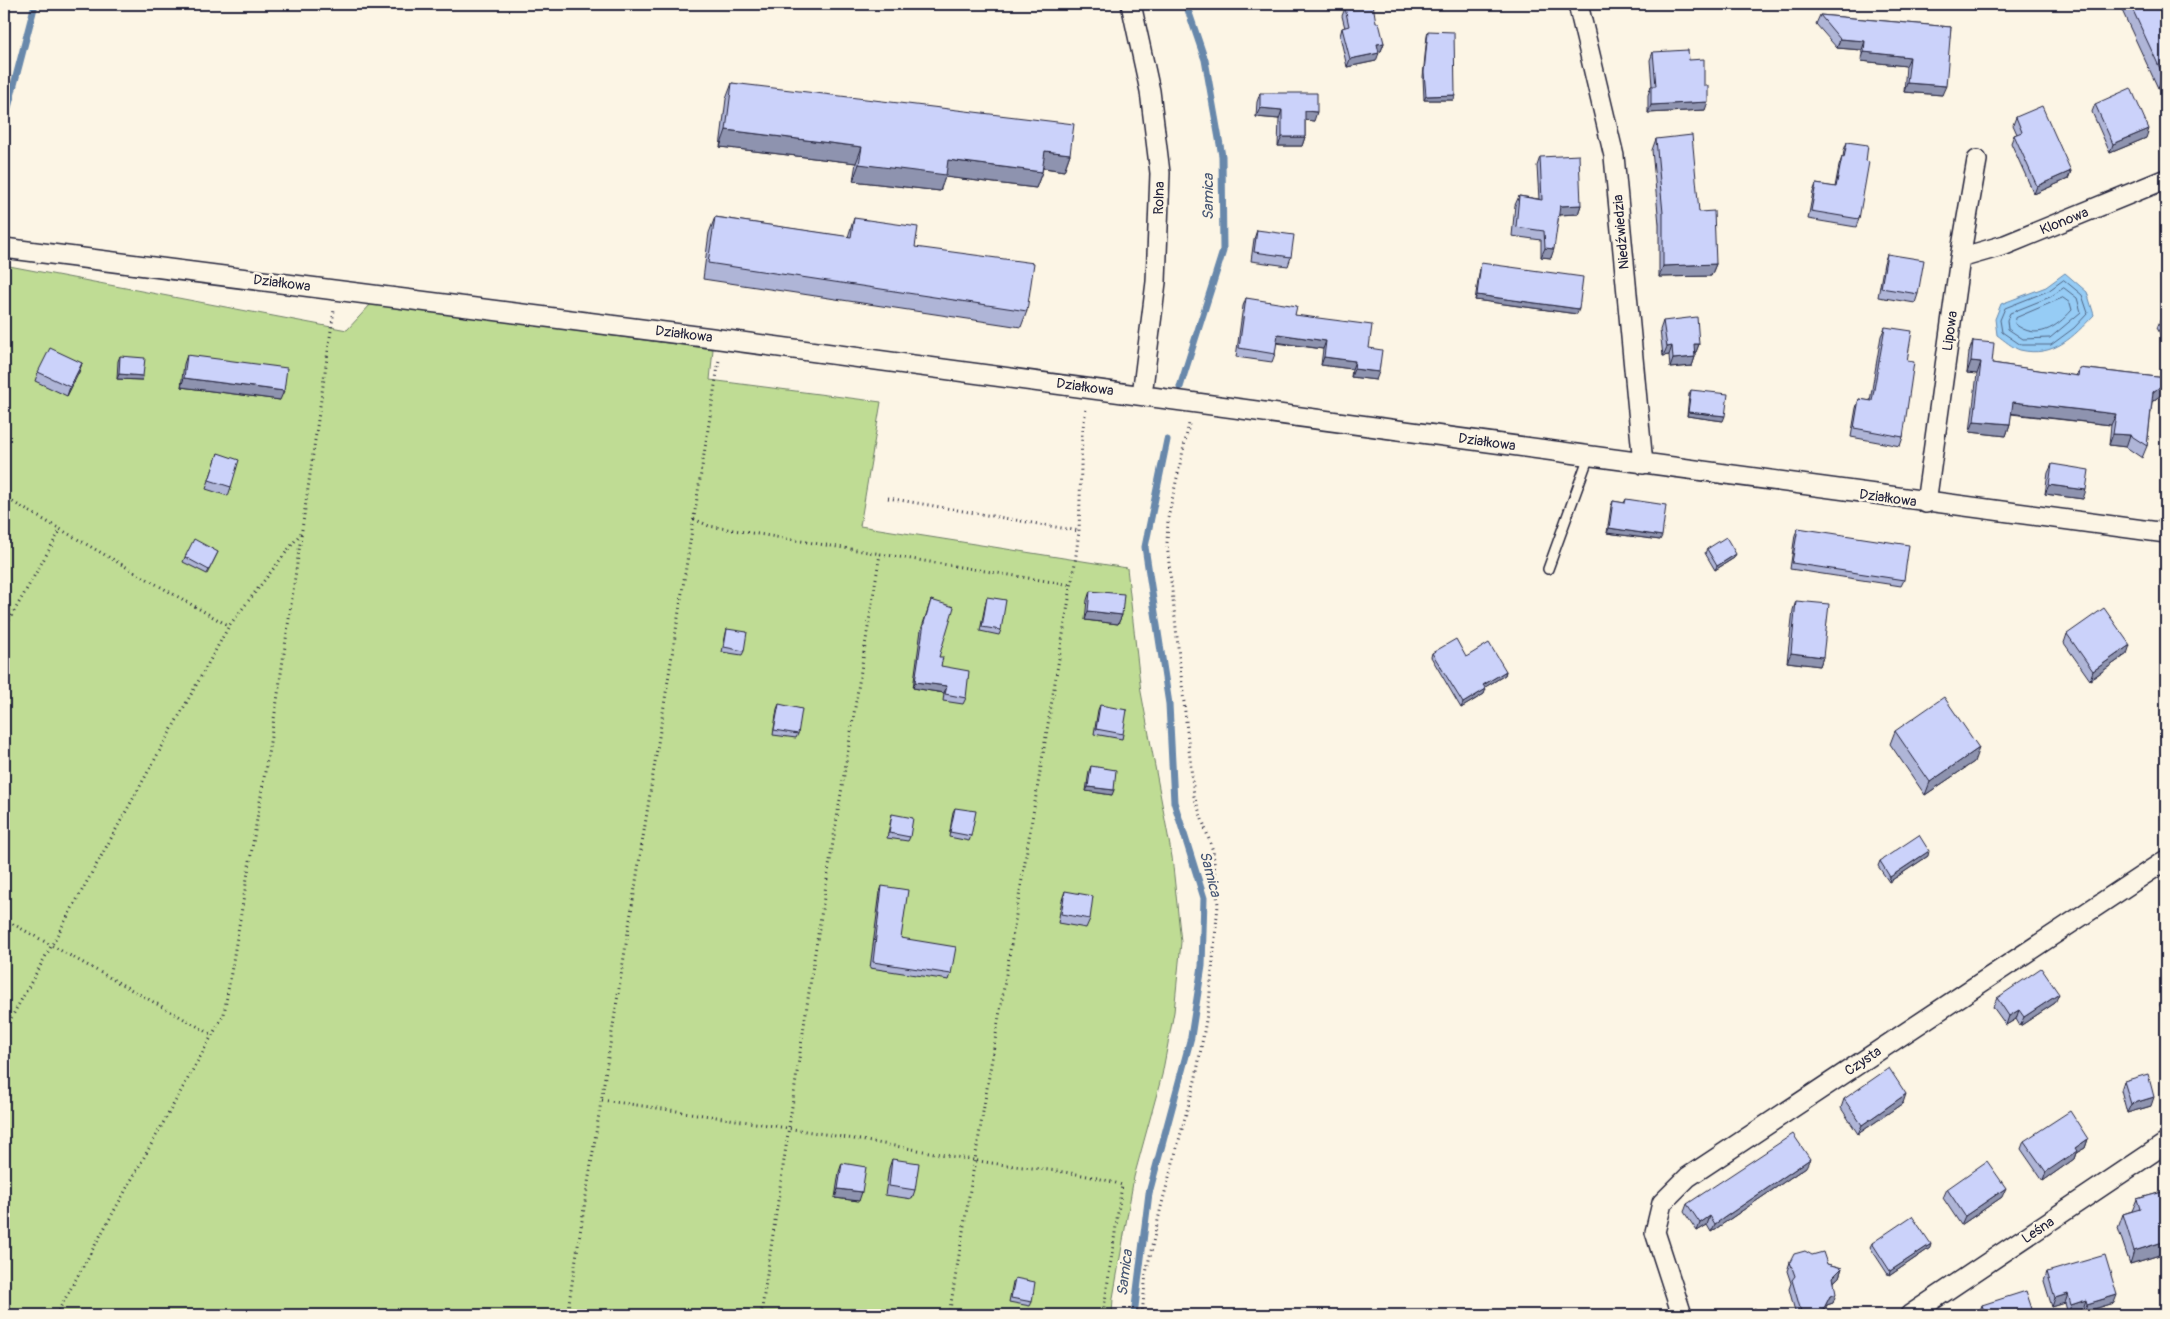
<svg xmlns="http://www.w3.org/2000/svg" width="2170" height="1319" font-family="Pangolin,sans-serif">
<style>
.green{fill:#bfdc94;stroke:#707f68}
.water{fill:#96ccf5;stroke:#6888ab}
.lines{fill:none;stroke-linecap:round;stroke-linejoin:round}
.shore{stroke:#506685;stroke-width:1}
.stream{stroke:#6888ab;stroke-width:7}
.lane-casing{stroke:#22223b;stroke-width:12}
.street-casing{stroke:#22223b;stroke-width:22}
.path{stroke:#22223b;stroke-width:3;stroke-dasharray:1 4;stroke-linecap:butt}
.lane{stroke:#fcf5e5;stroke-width:9}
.street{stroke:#fcf5e5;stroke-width:19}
.wall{fill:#afb5d7;stroke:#22223b}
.shaded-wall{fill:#8e93af;stroke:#22223b}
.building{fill:#cbd2fa;stroke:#22223b}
.labels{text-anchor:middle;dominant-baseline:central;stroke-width:5;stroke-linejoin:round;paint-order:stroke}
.street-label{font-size:14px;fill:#22223b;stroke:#fcf5e5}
.water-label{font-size:15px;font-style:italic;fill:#455573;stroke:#fcf5e5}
</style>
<rect width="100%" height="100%" fill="#fcf5e5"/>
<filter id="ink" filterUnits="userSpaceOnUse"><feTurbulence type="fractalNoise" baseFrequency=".02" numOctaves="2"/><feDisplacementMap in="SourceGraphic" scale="10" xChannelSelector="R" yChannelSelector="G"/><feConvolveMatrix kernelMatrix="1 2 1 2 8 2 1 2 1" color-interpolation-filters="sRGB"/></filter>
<g filter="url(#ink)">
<path class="green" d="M4,265L347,330L371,304L713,349L710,380L881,402L860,526L1127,568L1141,692L1172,857L1181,942L1174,1012L1162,1075L1134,1177L1113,1298L1112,1315H4Z"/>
<path class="water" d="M2065,273L2087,292L2094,315C2073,337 2054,358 2020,350C2013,348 2004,340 1997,335L1995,319L2001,304L2046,287Z"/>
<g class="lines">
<path class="shore" d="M2064,280L2082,295L2088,313L2074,328L2051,345H2021L2002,332L2000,320L2005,308L2048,291Z
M2064,288L2077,298L2081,312L2050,338L2023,339L2008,329L2007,320L2010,313L2050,297Z
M2063,298L2070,303L2072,310C2056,328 2037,341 2015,324L2016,318Z"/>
<path class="stream" d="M4,123L35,4
M1180,387L1223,251L1222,156L1205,60L1186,4
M1134,1315L1149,1193L1191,1037L1202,966L1204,898L1174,802L1169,704L1145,547L1167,440"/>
<defs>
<path id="lane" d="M1548,569L1589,456"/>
<path id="street" d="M1131,4L1150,91L1160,173L1156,282L1142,395
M1578,4L1614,156L1643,464
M4,248L712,338L2166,533
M1960,258L2005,245L2166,179
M1926,503L1960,258L1977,160
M1682,1315L1655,1232L1662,1203L1688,1177L2166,860
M1910,1315L2166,1143"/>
</defs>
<use href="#lane" class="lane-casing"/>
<use href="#street" class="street-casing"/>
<path class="path" d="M4,497L229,626
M888,498L1079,531
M694,519L709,526L1071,585
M4,629L61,529
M4,919L213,1035
M4,1031L229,626L301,533
M602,1100C726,1118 849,1137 973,1160C1022,1169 1074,1169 1122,1185L1103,1315
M56,1315L224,1014L277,701L334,310
M567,1315L719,360
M761,1315L813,965L880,554
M949,1315L1075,563L1079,531L1082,434L1086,409
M1142,1315L1146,1273L1161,1207L1196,1077L1209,1003L1218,905L1213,851L1194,796L1167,544L1168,518L1189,424"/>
<use href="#lane" class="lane"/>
<use href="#street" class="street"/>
</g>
<path class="wall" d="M2119,4H2166V84L2158,88Z
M1345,8L1376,23L1384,43L1381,51L1378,52L1376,61L1347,67L1340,36L1342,28H1345L1342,16Z
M1820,15L1951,27L1942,95L1904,92L1906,66L1861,61L1862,50L1837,48L1816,24Z
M1428,31L1454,100H1424L1423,77L1427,35Z
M1653,52L1689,60L1704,86L1705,110L1648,113V95L1651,86H1652L1650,60Z
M732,83L1070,154L1064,171L1043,168L1042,172L1036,188L945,177L940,191L853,181L856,163L720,147L726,99Z
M1260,93L1314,121L1305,120V137L1302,146H1278L1279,119L1256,117L1257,102Z
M2095,104L2146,138L2110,153L2092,112Z
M2016,117L2071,171L2068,179L2034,194L2011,143L2014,135L2017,134L2013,125Z
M1656,139L1699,212L1716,264L1711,276L1659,277V224L1652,150Z
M1847,142L1859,219L1856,227L1808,219L1813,192L1816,184L1835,187L1839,166L1842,157H1843L1844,150Z
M1540,157L1581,205L1578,214L1559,215L1551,258L1541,257V240L1512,236L1515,205L1519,196L1539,199L1537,166Z
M715,217L848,237L854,218L915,247L1027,311L1021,327L703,279L709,233Z
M1257,230L1291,257L1288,266L1251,261L1254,239Z
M1887,254L1918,294L1915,303L1878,297L1884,263Z
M1481,263L1577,314L1475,300L1480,268Z
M1246,298L1295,315L1369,348L1376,380L1351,377L1352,369L1321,365L1323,349L1276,343L1275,354L1272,362L1236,357L1243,306Z
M2166,313V344L2157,328L2162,316Z
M1663,321L1699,344L1696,352L1695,353V357L1692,366L1670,368L1669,355L1663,356L1660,330Z
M1885,327L1907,361L1903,437L1900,446L1851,437L1856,408L1859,399L1870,401L1881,336Z
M1973,341L1992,363L2076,376L2079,368L2166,378V391L2152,402L2147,446L2142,458L2126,447L2109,445L2111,425L2011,414L2010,424L2006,436L1970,432L1977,374L1967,373L1969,352Z
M187,355L280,400L181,387L184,364Z
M120,356L143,376L142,380L117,379L118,361Z
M82,363L79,372L67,396L35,381L38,372Z
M1691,390L1723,421L1687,416L1689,394Z
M218,453L231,487L228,496L206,489Z
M2052,464L2083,499L2045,494L2048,473Z
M1626,499L1660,540L1607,533L1611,506L1613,501L1624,503Z
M1798,528L1904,580L1901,586L1790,569L1795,535Z
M1707,549L1734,558L1715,570L1705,553Z
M218,552L207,574L183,562L185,557Z
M1090,591L1122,615L1118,624L1085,620L1087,600Z
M987,597L1001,630L999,635L980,631L986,601Z
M931,600L939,657L941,666L966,698L963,704L943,701L944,693L913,688L921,630Z
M1796,601L1823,657L1820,666L1787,662L1793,610Z
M727,629L744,651L742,655L722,652L726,633Z
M2067,634L2127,654L2090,680L2064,643Z
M1432,653L1466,657L1506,671L1505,675L1485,687L1484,694L1461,708L1431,657Z
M779,704L798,734L796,738L773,735L777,709Z
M1100,705L1123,734L1122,739L1094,734L1098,710Z
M1895,731L1974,762L1925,795L1890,744Z
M1091,766L1112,795L1086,791L1089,771Z
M955,808L971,836L969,841L949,837L953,812Z
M892,814L910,837L908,841L887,838L891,819Z
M1928,856L1889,882L1878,866L1880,861Z
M882,886L901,938L951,974L949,980L870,968L880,892Z
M1065,891L1090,919L1086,928L1058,923L1062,900Z
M1997,998L2055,1003L2020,1026L2016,1019L2006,1025L1993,1007Z
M2166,999V1027L2160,1005L2161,1001Z
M2124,1081L2151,1106L2127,1113L2121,1090Z
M1844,1099L1903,1103L1858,1134L1841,1108Z
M2088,1139L2085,1148L2076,1153L2074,1159L2043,1181L2021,1149L2024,1141Z
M892,1159L915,1190L912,1199L885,1195L889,1168Z
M842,1163L859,1201L835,1198L839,1172Z
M1806,1167L1711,1232L1707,1225L1697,1231L1684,1212L1687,1204Z
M1947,1189L2002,1197L1961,1225L1943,1198Z
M2166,1191V1253L2130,1264L2118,1228L2123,1214L2132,1211L2137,1199Z
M1872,1243L1930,1248L1889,1276L1870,1247Z
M1790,1262L1827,1264L1842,1268L1839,1277L1834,1282L1833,1303L1827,1305L1823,1312L1824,1315H1796L1789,1289L1791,1283L1787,1271Z
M2047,1272L2114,1303L2084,1312L2083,1309L2068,1314L2065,1303L2052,1307L2044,1281Z
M1015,1278L1032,1302L1030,1306L1009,1302L1013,1282Z
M1982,1305L2034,1315L1979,1313Z"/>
<path class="shaded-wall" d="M1840,39L1865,41L1862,50L1837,48Z
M1384,43L1381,51L1374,52L1377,44Z
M1864,52L1910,57L1906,66L1861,61Z
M1379,53L1376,61L1347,67L1350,59Z
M2166,73V84L2158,88L2163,75Z
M1907,83L1946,86L1942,95L1904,92Z
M1455,95L1454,100H1424L1426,96Z
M1708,102L1705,110L1648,113L1651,105Z
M1260,108L1282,110L1279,119L1256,117Z
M1305,111L1317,112L1314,121L1302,120Z
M2149,129L2146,138L2110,153L2113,144Z
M726,130L862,147L856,163L720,147Z
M1282,137H1305L1302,146H1278Z
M1045,151L1070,154L1064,171L1039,167Z
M948,160L1042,172L1036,188L945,177L940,191L853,181L859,164Z
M2071,171L2068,179L2034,194L2037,186Z
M1581,205L1578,214L1557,215L1560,206Z
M1545,248L1554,249L1551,258L1541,257Z
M1716,264L1711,276L1659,277L1663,266Z
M1477,295L1579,309L1577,314L1475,300Z
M1278,334L1326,341L1323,349L1275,342Z
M1694,344H1699L1696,352L1691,353Z
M1672,346L1669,355L1663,356L1667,347Z
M1324,357L1355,361L1352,369L1321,365Z
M1695,357L1692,366L1670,368L1673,359Z
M1971,361L1981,362L1977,374L1967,373Z
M82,363L79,372L67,396L70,387Z
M1354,369L1379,372L1376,380L1351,377Z
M119,374L143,376L142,380L117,379Z
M184,378L284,391L280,400L181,387Z
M2166,382V391L2149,404L2153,392Z
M2013,402L2116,414L2111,425L2008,413Z
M1688,412L1725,416L1723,421L1687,416Z
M1974,421L2010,424L2006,436L1970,432Z
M2113,434L2130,435L2126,447L2109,445Z
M2049,485L2086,490L2083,499L2045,494Z
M1609,528L1662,536L1660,540L1607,533Z
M1736,554L1734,558L1715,570L1717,566Z
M1088,611L1122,615L1118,624L1085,620Z
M2130,645L2127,654L2090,680L2093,671Z
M1791,653L1823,657L1820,666L1787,662Z
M1506,671L1505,675L1482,689L1483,685Z
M915,682L947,686L944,693L913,688Z
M1486,689L1484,694L1461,708L1463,703Z
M1979,748L1974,762L1925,795L1930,782Z
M1088,787L1114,790L1112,795L1086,791Z
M1929,851L1928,856L1889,882L1890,877Z
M2059,994L2055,1003L2020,1026L2024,1017Z
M2019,1010L2016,1019L2006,1025L2009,1016Z
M1906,1094L1903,1103L1858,1134L1862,1125Z
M2154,1097L2151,1106L2127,1113L2131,1104Z
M2088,1139L2085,1148L2076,1153L2074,1159L2043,1181L2046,1172L2075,1148Z
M1810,1159L1806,1167L1711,1232L1715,1224Z
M2006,1188L2002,1197L1961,1225L1965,1216Z
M838,1189L862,1192L859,1201L835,1198Z
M1710,1216L1707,1225L1697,1231L1700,1223Z
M2166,1241V1253L2130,1264L2134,1251Z
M1931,1244L1930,1248L1889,1276L1890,1271Z
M1842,1268L1839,1277L1829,1286L1833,1277Z
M1836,1294L1833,1303L1827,1305L1821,1315L1823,1310L1830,1296Z
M2068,1294L2065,1303L2052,1307L2055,1298Z
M2117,1295L2114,1303L2084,1312L2087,1304Z
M2086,1300L2083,1309L2068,1314L2071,1305Z"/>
<path class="building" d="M1365,4H1373L1376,23H1379L1384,43L1377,44L1379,53L1350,59L1342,28L1349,26L1345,8Z
M2130,4H2166V73L2163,75Z
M1820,15L1951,27L1946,86L1907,83L1910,57L1864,52L1865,41L1840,39Z
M1428,31L1454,32L1455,95L1426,96L1424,72Z
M1688,50L1689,60L1704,59V86H1708V102L1651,105V86H1656L1653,52Z
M732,83L1074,124L1070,154L1045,151L1042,172L948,160L946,175L859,164L862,147L726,130Z
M2131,88L2149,129L2113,144L2095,104Z
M1260,93H1317V112L1305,111V137H1282V110L1260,108Z
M2042,106L2071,171L2037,186L2014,135L2022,132L2016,117Z
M1692,135L1699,212L1714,211L1716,264L1663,266V213L1656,139Z
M1847,142L1868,145L1866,161L1869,162L1859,219L1811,211L1816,184L1836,187L1842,157L1844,158Z
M1579,155L1581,205L1560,206L1554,249L1545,248L1544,231L1516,227L1519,196L1542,200L1540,157Z
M715,217L851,237L854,218L918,227L915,247L1034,263L1027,311L708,263Z
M1257,230L1294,235L1291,257L1254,252Z
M1887,254L1924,260L1918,294L1881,288Z
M1481,263L1583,277L1579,309L1477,295Z
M1246,298L1297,306L1295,315L1372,325L1369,348L1382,350L1379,372L1354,369L1355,361L1324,357L1326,341L1278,334L1275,354L1239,348Z
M2166,313V324L2162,316Z
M1697,317L1699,344H1694L1695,357L1673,359L1672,346L1667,347L1663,321Z
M1885,327L1912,331L1907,361L1914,362L1903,437L1854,428L1859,399L1872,401Z
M1973,341L1994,343L1992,363L2078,376L2079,368L2166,378V382L2153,392L2147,446L2130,435L2113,434L2116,414L2013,402L2010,424L1974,421L1981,362L1971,361Z
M50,348L82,363L70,387L38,372Z
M187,355L287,368L284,391L184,378Z
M120,356L145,358L143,376L119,374Z
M1691,390L1728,394L1725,416L1688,412Z
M218,453L239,460L231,487L209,480Z
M2052,464L2089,470L2086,490L2049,485Z
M1626,499L1666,505L1662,536L1609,528L1613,501L1625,503Z
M1798,528L1909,545L1904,580L1792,563Z
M1726,537L1736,554L1717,566L1707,549Z
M194,539L218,552L209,570L185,557Z
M1090,591L1124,594L1122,615L1088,611Z
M987,597L1006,600L1001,630L982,627Z
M931,600L954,607L939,657H943L941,666L969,671L966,698L945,694L947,686L915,682L924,623Z
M1796,601L1829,604L1823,657L1791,653Z
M2104,608L2130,645L2093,671L2067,634Z
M727,629L747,632L744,651L724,647Z
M1456,639L1466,657L1489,643L1506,671L1483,685L1486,689L1463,703L1432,653Z
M1944,697L1979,748L1930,782L1895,731Z
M779,704L802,709L798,734L774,730Z
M1100,705L1127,710L1123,734L1096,729Z
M1091,766L1116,770L1114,790L1088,787Z
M955,808L976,811L971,836L950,832Z
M892,814L913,818L910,837L889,833Z
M1919,835L1929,851L1890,877L1880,861Z
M882,886L908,890L901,938L956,947L951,974L873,962Z
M1065,891L1093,896L1090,919L1061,914Z
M2041,968L2059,994L2024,1017L2019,1010L2009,1016L1997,998Z
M2166,999V1017L2161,1001Z
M1889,1068L1906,1094L1862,1125L1844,1099Z
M2148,1074L2154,1097L2131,1104L2124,1081Z
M2070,1111L2088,1139L2075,1148L2077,1151L2046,1172L2024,1141Z
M1793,1134L1810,1159L1715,1224L1710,1216L1700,1223L1687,1204Z
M892,1159L919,1163L915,1190L889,1186Z
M1987,1161L2006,1188L1965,1216L1947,1189Z
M842,1163L866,1167L862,1192L838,1189Z
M2166,1191V1241L2134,1251L2123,1214L2140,1209L2137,1199Z
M1912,1216L1931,1244L1890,1271L1872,1243Z
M1805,1251L1812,1255L1823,1252L1827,1264L1842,1268L1833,1277L1836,1294L1830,1296L1823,1310L1824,1315H1802L1792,1280L1795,1276L1790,1262L1794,1254Z
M2105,1255L2117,1295L2087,1304L2086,1300L2071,1305L2068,1294L2055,1298L2047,1272Z
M1015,1278L1035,1282L1032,1302L1011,1298Z
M2026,1291L2034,1315H1973L1984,1311L1982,1305Z
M1755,1308L1759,1315H1745Z"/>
</g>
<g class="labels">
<g class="street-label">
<text transform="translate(1159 198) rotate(-88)">Rolna</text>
<text transform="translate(2064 221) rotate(-22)">Klonowa</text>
<text transform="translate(1621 232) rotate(-95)">Niedźwiedzia</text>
<text transform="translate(282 283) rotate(7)">Działkowa</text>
<text transform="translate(1950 331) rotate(-82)">Lipowa</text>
<text transform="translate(684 334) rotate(7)">Działkowa</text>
<text transform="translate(1085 387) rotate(8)">Działkowa</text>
<text transform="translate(1487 442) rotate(8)">Działkowa</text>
<text transform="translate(1888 498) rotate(8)">Działkowa</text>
<text transform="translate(1863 1061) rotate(-34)">Czysta</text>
<text transform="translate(2038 1230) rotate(-34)">Leśna</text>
</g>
<g class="water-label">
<text transform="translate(1208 197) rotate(-90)">Samica</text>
<text transform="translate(1210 874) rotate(75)">Samica</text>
<text transform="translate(1125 1273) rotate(-83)">Samica</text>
</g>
</g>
<rect width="2170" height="1319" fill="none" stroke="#fcf5e5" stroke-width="20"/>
<rect x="10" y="10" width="2150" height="1299" fill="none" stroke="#22223b" stroke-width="2" filter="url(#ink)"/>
</svg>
